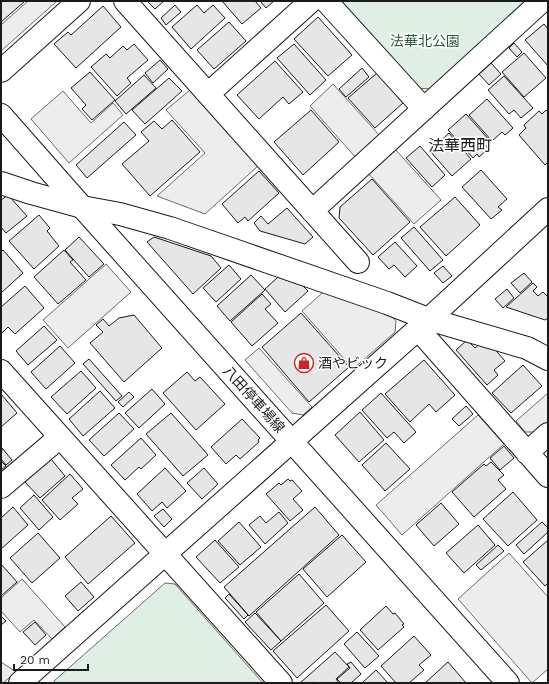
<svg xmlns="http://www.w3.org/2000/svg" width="549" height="684" font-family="'Work Sans','Noto Sans JP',sans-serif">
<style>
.green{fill:#e0efe3;stroke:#6a6a6a}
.parking{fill:#ededed;stroke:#6a6a6a}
.building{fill:#e6e6e6;stroke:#1a1a1a}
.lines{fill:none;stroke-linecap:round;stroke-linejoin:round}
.minor-casing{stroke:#1a1a1a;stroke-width:24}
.secondary-casing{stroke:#1a1a1a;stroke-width:24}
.minor{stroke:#fff;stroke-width:22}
.secondary{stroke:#fff;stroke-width:22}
.labels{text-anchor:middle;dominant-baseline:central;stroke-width:3;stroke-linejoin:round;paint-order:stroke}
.park-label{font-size:14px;fill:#2b5a34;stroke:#fff}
.poi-label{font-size:14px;fill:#1a1a1a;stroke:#fff;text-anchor:start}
.street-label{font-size:14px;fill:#1a1a1a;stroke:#fff}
.quarter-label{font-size:16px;fill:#1a1a1a;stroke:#fff}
</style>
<rect width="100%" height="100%" fill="#fff"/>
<path class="green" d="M339,1H527L431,89L415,88Z
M165,583L175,584L263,683H55L54,681Z"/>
<path class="parking" d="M28,1H57L1,51V25Z
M333,84L381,137L357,159L310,106Z
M190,90L258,166L205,214L157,196L205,153L166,110Z
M63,91L91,123L113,103L123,115L69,163L31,119Z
M395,149L441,200L414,224L368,173Z
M106,264L131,292L68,348L43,320Z
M329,287L381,304L396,321L395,332L353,369L302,311Z
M259,348L312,407L303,415L292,413L245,360Z
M548,393V421L536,432H525L516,421Z
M478,415L504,444L402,535L376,505Z
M509,553L548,597V669L532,683L458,599Z
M22,579L65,627L52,639L34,620L20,632L1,611V598Z
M1,662L16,672L3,683H1Z"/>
<path class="building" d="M1,1H25L1,22Z
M147,1H164L155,9Z
M222,1H255L261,8L242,24Z
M260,1H274L266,8Z
M175,5L181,12L166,25L161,18Z
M197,5L204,13L213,5L225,18L191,49L172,27Z
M103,6L121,27L76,68L54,44L68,32L71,35Z
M318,17L352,55L328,76L294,39Z
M229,22L246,41L214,69L197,50Z
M544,24L547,28L548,27V66L525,40Z
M514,43L522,52L517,57L509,48Z
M134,44L148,60L127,78L131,83L117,96L91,67L106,54L110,58L123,46L127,50Z
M294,44L326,80L310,95L277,58Z
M524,53L546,78L524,97L502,72Z
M160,60L168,69L153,83L145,73Z
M275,61L303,92L289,104L283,97L259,119L237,95Z
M491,63L501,74L489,85L479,74Z
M362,68L369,77L346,97L339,89Z
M90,72L115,100L92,120L82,109L86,105L71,88Z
M377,73L403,103L375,128L348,98Z
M144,75L156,88L126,114L115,101Z
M504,76L533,108L521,118L514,110L509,114L488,90Z
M169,78L182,91L145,124L132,110Z
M487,99L513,128L505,135L502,132L492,141L469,115Z
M311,110L339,142L303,175L274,142Z
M546,110L548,112V162L545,165L519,135L526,128L524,125L539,111L542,114Z
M466,114L491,142L486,146L488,149L479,157L477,154L473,158L448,130Z
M172,120L200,152L150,196L122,164L149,141L141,132L154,121L162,129Z
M124,122L136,135L87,178L76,165Z
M449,133L471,159L452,176L430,151Z
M420,146L445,175L432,187L406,158Z
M481,170L507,199L498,207L502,210L491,219L462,187Z
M259,171L279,193L248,221L245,217L238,223L222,204Z
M372,179L410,222L373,255L339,218L340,207Z
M8,195L27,216L6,233L1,227V200Z
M455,197L480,225L446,256L420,227Z
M287,208L313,237L305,244L260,231L254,223L261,216L268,224Z
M39,215L50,228L47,231L59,246L34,269L9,241Z
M414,227L443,260L430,271L401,238Z
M79,237L104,264L89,277L65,250Z
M154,237L211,256L221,268L193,294L147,242Z
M395,242L417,266L405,277L394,265L389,269L378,257Z
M3,250L23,273L1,293V252Z
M64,250L73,260L70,262L86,280L58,304L34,277Z
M229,265L241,279L216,302L203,288Z
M443,266L452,276L443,283L434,273Z
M524,273L532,282L520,293L511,283Z
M251,275L265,290L230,321L217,306Z
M278,277L303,286L308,291L285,312L265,289Z
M533,283L537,287L533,291L538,296L543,292L548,297V318L545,320L506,307Z
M25,286L44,308L15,334L8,327L1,334V307Z
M507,289L514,298L503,308L495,299Z
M262,294L271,304L265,309L278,323L252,346L231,322Z
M301,313L349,367L309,402L262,347Z
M134,315L162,348L124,382L90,343L103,332L96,325L103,319L109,326L119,318Z
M44,326L57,340L28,365L16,351Z
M467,340L475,348L483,341L491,345L505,361L494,370L498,375L487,385L456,350Z
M60,346L75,363L46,389L31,372Z
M89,359L122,396L116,401L83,364Z
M424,360L455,395L436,412L429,404L410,422L385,394Z
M523,365L542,386L511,413L492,393Z
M81,371L96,388L67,414L51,397Z
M187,372L195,381L200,377L225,404L196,430L163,393Z
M152,389L165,404L139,428L125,413Z
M100,391L115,408L83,436L69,419Z
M129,392L134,397L123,407L118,402Z
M381,393L416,432L404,443L394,432L387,438L362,410Z
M1,394L17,413L1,427Z
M466,406L473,414L459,426L452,419Z
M360,412L384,440L359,462L335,435Z
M119,413L134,429L104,456L89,440Z
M171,413L208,455L183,476L146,434Z
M242,419L260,438L258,440L259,442L240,459L236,455L226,464L211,447Z
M141,438L156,455L141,469L139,467L125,480L111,465Z
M386,443L410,469L385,491L362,465Z
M504,446L514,458L500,470L490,458Z
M2,448L12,460L6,465L1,459Z
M51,459L65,476L40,498L25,482Z
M1,461L6,466L1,470Z
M491,462L504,475L498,480L506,489L474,517L452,492L484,464L486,466Z
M165,468L186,491L167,508L162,502L152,511L137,494Z
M204,468L218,484L202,499L187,483Z
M70,474L83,489L72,498L78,504L60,520L42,500Z
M288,479L290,481L292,480L302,491L293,499L303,510L290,521L266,494L279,483L281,485Z
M513,492L537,520L508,546L483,519Z
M34,495L53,517L39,530L20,508Z
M441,503L459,524L434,546L416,525Z
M13,507L28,525L1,549V518Z
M315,507L339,535L249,616L224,587Z
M163,509L172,519L164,527L154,516Z
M279,512L288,523L265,544L249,525L260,516L266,523Z
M111,516L135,543L88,584L65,557Z
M239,522L261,547L240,565L218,541Z
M542,522L548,528V532L524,554L516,545Z
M478,525L495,545L464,573L446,553Z
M38,533L60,558L32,583L10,558Z
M342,535L366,562L327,597L303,569Z
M215,540L239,567L220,583L196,557Z
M548,540V583L545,586L523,562Z
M498,545L504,551L481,570L476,565Z
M1,564L17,582L1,596Z
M299,574L324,603L281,641L256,612Z
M81,582L94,597L78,611L65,596Z
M229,594L248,615L244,619L225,598Z
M326,605L349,631L297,678L273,651Z
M386,606L393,614L395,613L404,624L402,625L404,627L378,650L360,630Z
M255,613L281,641L271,650L245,622Z
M1,616L6,621L1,625Z
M35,622L46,635L35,645L23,632Z
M357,632L379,656L365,668L344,644Z
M414,636L431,655L419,665L424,670L409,683H396L381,666Z
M335,652L349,667L336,679L339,683H315L314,682L312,683H300Z
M351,662L361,674L351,683H341L337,679L350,668L347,664Z
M448,662L466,683H425Z
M376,670L388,683H362Z"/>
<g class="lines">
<defs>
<path id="minor" d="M125,1L358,262
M326,1L424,109
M1,71L79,1
M208,94L311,1
M1,183L31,193L82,207L120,214L170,228L387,303L428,319L527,348L548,359
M312,211L542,1
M418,329L548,476
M1,371L281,683
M527,453L548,434
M1,487L60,437
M20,683L165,554L418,329L548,209"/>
<path id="secondary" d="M1,115L82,207L508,683"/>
</defs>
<use href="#minor" class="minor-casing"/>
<use href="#secondary" class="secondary-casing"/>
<use href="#minor" class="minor"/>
<use href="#secondary" class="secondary"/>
</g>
<defs>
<symbol id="shop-ring" viewBox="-11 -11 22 22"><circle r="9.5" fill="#fff" stroke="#c62828" stroke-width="1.5"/><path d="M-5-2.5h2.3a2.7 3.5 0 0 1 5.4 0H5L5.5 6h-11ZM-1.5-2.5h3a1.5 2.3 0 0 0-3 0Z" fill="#c62828"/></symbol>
</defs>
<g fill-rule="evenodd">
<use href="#shop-ring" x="293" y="352" width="22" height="22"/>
</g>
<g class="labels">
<g class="park-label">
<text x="425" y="41">法華北公園</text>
</g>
<g class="poi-label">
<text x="318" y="363">酒やビック</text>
</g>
<g class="street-label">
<text transform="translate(254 399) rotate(48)">八田停車場線</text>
</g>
<g class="quarter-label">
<text x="460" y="145">法華西町</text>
</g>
</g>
<rect width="549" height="684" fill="none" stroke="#1a1a1a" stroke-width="4"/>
<path d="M14 664v6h74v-6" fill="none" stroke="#1a1a1a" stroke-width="2"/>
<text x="20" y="664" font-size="12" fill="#1a1a1a" stroke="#ffffff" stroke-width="3" paint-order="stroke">20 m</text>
</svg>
